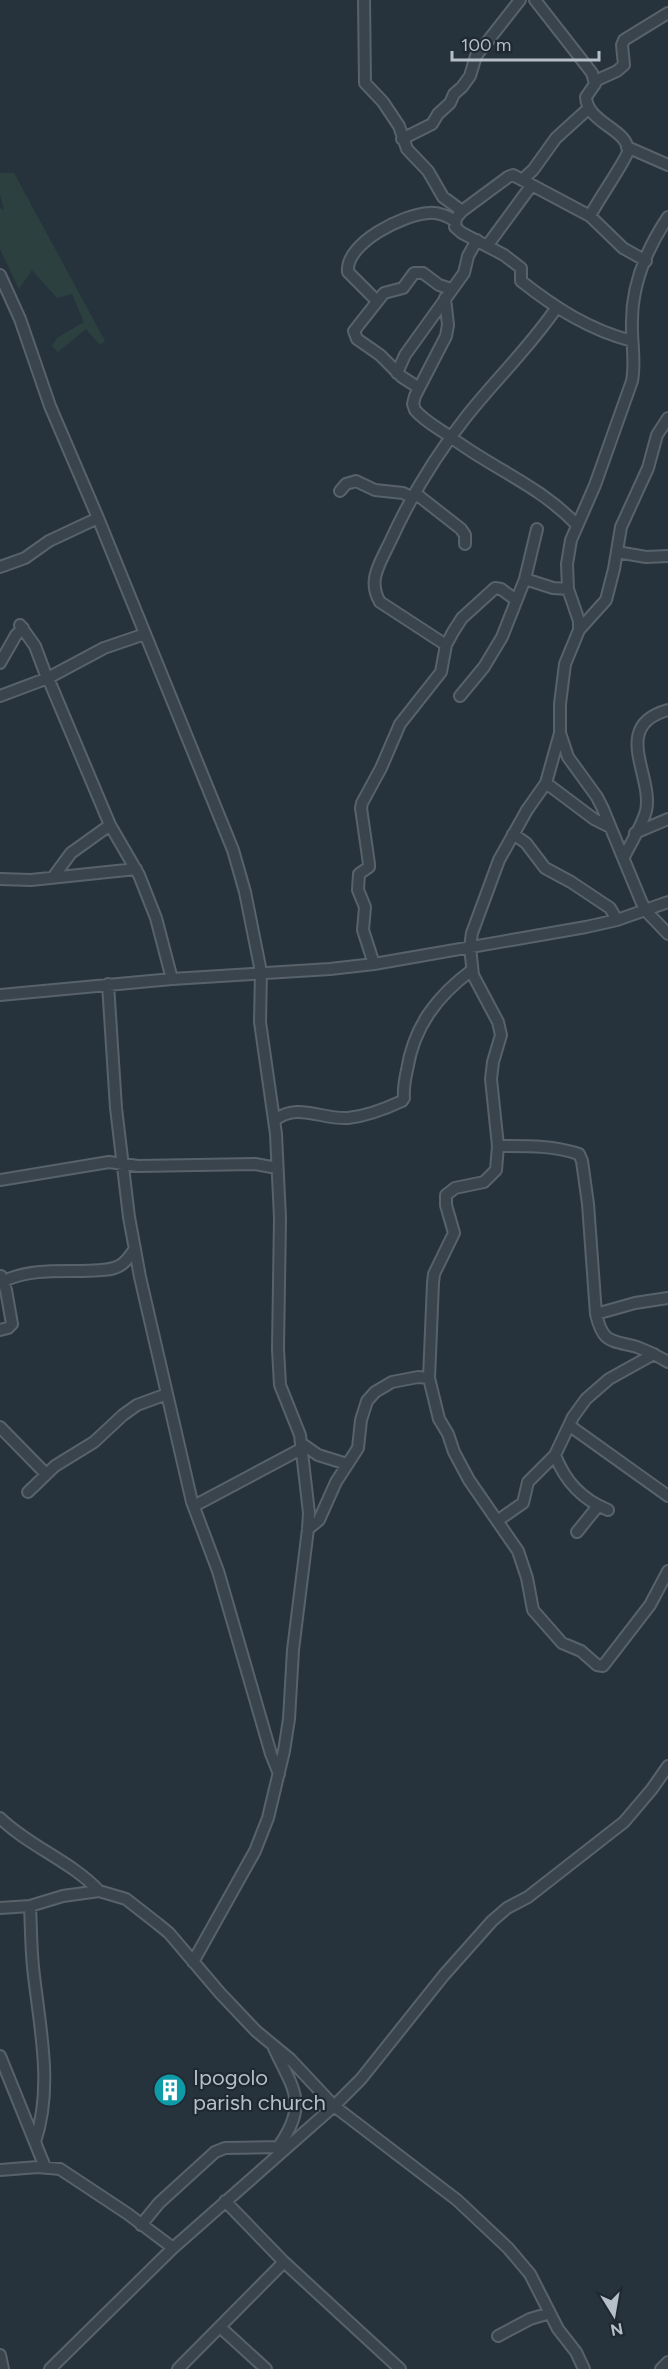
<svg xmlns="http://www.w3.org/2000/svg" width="668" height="2369" font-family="Figtree,sans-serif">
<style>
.green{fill:#2c413f}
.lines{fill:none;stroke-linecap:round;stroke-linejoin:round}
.street-casing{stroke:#58626b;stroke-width:14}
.street{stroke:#3a444d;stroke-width:10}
.labels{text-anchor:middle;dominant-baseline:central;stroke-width:4.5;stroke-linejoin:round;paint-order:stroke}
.poi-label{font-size:22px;fill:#b6bfc8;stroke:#1f2932;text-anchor:start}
</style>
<rect width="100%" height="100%" fill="#27333c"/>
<path class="green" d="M0,173H14L105,341L100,345L86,329L58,352L52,346L57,338L84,322L72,294L57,298L32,270L19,289L0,249V208L4,210L0,194Z"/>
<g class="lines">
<defs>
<path id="street" d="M364,0L365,83L383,102L399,126L407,149L428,171L443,197L462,211
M535,0L592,73L595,84L586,97C587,123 628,129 628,151C627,159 596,203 590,216
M595,81L617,71L624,65L622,45L624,40L668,13
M402,139L432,124L438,114L450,103L454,94L462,87L470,76L476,56L520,0
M627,147L668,165
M522,180L533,170L556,138L589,108
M668,217C648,247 632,284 632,321C631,341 636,360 632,381L595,485L571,540L567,564L568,589L579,621V630L565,664L560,704V733L568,757L597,797L603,809L641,901L646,911L668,934
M487,246L531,186
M0,275L20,319L50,406L98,518L233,850L245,892L261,972L260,1022L276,1134L280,1218L278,1349L280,1385L300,1435L309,1513L308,1529L293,1650L289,1719L284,1751L268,1818L255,1851L193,1962
M445,298L448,325L446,336L415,396L413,404L415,410C425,422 440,429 452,438C495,470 539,485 577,525
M377,301L348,272C345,243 404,214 429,213C439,212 447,216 455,221
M632,341C590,330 555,308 521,281V268L504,255L462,233L455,227L456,218L462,211L508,177L513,175L590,216L623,248L646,261
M397,373L405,355L464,273L468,256L477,240
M419,388L402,377L380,355L357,339L354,331L384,293L403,288L414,273H423L439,285L451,289
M340,491L346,484L356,481L375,490L403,493L413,498
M415,493L461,529L465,535V544
M617,552L646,557L668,556
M0,567L25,558L49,541L98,518
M525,579L553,588L568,589
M20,625L35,646L47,678
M579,630L606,600L614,569L621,527L648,468L657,435L668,418
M446,645L380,602C367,581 380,563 390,542C410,498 436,455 466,417C495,380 530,347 557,307
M0,663L16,635L23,628
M48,678L110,825L139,875L156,918L172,979
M0,696L48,678L104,648L145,634
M460,696L484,667L502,637L525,579L537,529
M560,733L546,783L527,810L499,860L472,933L470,947L473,975L498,1022L501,1035L493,1062L491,1079L498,1146L496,1170L484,1182L455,1188L446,1195V1205L454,1233L434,1274L433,1283L429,1378L439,1419L448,1434L454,1452L469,1480L518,1551L527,1578L533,1610L562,1643L581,1651L597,1665L603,1666L650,1605L668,1571
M546,783L594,819L610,827
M635,833L668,819
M513,834L526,843L545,868L571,882L610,908L617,920
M624,857C631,842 642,826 646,811C654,776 610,726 668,710
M54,876L71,853L110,825
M0,879L31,880L136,869
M374,964L363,930L365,907L358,890L359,874L369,867V864L361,808L362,803L381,768L400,724L441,672L446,645L453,632L462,618L495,588L501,589L516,600
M108,984L116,1108L129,1217L140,1277L192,1502L218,1571L271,1754L279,1774
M0,995L172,979L330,969L374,964L586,927L617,920L668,902
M275,1120C297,1102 323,1120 348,1118C366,1116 385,1109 402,1101L404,1098C403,1088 405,1079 407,1070C414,1026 437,996 472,970
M498,1146C526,1146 552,1145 579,1154L582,1161L588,1204L596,1314C603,1344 611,1340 637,1347C648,1351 658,1356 668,1362
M0,1180L109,1162L138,1166L255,1164L277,1168
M4,1281C27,1270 53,1271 78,1271C90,1270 108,1272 119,1266C127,1262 130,1255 135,1249
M596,1314L635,1303L668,1298
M0,1330L8,1328L12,1324L6,1290L1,1276
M570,1426L668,1496
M0,1427L46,1474
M301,1443L318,1455L347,1464
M555,1455C565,1481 581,1499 608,1510
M28,1492L55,1466L94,1442L123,1415L137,1405L167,1394
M194,1506L301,1449
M497,1521L523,1503L528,1482L555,1455L573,1417L586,1399L609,1379L654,1354
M308,1529L319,1520L336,1482L358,1448L361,1420L367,1401L375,1392L392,1382L418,1377L429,1378
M577,1532L598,1506
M0,1818C30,1847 71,1861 99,1891
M30,1906C31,1926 31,1947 33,1967C39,2025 54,2085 35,2142
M0,1908L30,1906L63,1896L99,1891L126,1899L158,1924L169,1933L220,1993L256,2031L290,2059L334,2106L457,2200L508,2248L530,2274L558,2329L576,2352L584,2369
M274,2048C293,2089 309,2103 279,2146
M0,2056L45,2167
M0,2170L38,2167L60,2169L128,2214L173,2248
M225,2201L284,2262L400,2369
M141,2225L159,2203L215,2152L225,2148L279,2147
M220,2327L266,2369
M498,2336L530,2319L550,2313
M0,2355L3,2369
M50,2369L173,2248L334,2106L361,2079L444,1975L492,1921L507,1908L528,1897L624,1822L652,1789L668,1766
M178,2369L284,2262
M661,2369L668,2362"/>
</defs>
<use href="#street" class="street-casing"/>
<use href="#street" class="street"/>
</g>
<defs>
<symbol id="building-disc" viewBox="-11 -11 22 22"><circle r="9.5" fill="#0f9aa8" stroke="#1f2932"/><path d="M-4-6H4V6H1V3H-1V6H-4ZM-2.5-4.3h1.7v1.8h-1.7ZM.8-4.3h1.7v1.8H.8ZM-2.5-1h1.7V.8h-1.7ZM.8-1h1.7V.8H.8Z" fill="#fff"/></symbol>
</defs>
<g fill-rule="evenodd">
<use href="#building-disc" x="151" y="2071" width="38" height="38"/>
</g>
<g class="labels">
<g class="poi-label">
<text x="193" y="2077">Ipogolo<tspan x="193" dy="25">parish church</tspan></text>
</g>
</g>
<g transform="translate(614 2315) rotate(169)" stroke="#1f2932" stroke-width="4.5" paint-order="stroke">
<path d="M0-4.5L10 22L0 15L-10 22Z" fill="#b6bfc8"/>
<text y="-9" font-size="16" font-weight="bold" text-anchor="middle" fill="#b6bfc8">N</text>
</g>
<path d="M452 51v9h147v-9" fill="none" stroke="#b6bfc8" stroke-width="3"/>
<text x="461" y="51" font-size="18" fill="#b6bfc8" stroke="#1f2932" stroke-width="4.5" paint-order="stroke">100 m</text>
</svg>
